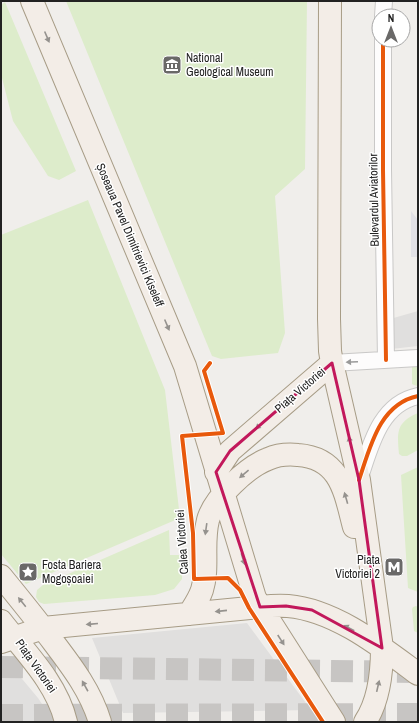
<svg xmlns="http://www.w3.org/2000/svg" width="419" height="723" font-family="'Archivo Narrow',sans-serif">
<style>
.grass{fill:#ddeccb}
.parking{fill:#e0dfde}
.plaza{fill:#e2e1e5}
.lines{fill:none;stroke-linecap:round;stroke-linejoin:round}
.primary-tunnel{stroke:#c7c5c3;stroke-width:22;stroke-dasharray:22 11;stroke-linecap:butt}
.street-casing{stroke:#c9c8c7;stroke-width:18}
.primary-casing{stroke:#a79c86;stroke-width:24}
.street{stroke:#fdfcfc;stroke-width:16}
.primary{stroke:#f3ede7;stroke-width:22}
.cycleway-casing{stroke:#fff;stroke-width:6}
.cycleway{stroke:#e8590c;stroke-width:4}
.oneway{fill:#95928e}
.oneway2{fill:#9a9a9a}
.marked{fill:none;stroke:#c2185b;stroke-width:3;stroke-linejoin:round}
.labels{text-anchor:middle;dominant-baseline:central;stroke-width:3;stroke-linejoin:round;paint-order:stroke}
.poi-label{font-size:12px;fill:#222;stroke:#fff;text-anchor:start}
.street-label{font-size:12px;fill:#222;stroke:#fff}
</style>
<rect width="100%" height="100%" fill="#f0eeeb"/>
<path class="grass" d="M66,1H307L305,169L275,196L285,333L278,353L221,359L212,356Z
M5,2L76,171L59,180L48,176L13,121L1,74V5Z
M88,200L165,390L180,518L26,584L1,554V235Z
M418,363V386L414,385L412,384V366Z
M418,413V450L407,456H402L399,454C397,433 396,422 418,413Z
M418,467V592L408,588L401,475Z
M169,530L170,555H182V579L174,589L155,595L44,604L39,602L36,597L37,590L43,585Z
M416,606L418,607V633L414,631L412,609L413,607Z"/>
<path class="parking" d="M418,311V346L391,349L390,319Z
M247,623L311,710L123,713L92,638Z
M1,666L11,667L23,680L38,698L46,710L49,722H1Z"/>
<path class="plaza" d="M411,211L418,220V257H411Z"/>
<g class="lines">
<path class="primary-tunnel" d="M1,667L418,672
M1,715L418,714"/>
<defs>
<path id="street" d="M383,16L384,1
M383,40V170L386,360
M332,363L418,358
M359,480C370,448 379,404 418,396"/>
<path id="primary" d="M32,1L185,366L255,598L334,722
M330,1L329,319L330,351L332,363L359,480L382,648C382,672 379,701 365,722
M216,472L230,451L332,363
M1,576C19,598 37,620 54,643C73,668 91,692 100,722
M189,614C194,606 199,599 202,590C209,568 202,543 208,520C214,498 247,467 268,459C277,455 288,454 298,455C341,458 345,493 354,527
M1,621C25,652 57,683 66,722
M1,642L43,628L260,607C269,606 278,605 288,606C335,610 380,646 418,674"/>
</defs>
<use href="#street" class="street-casing"/>
<use href="#primary" class="primary-casing"/>
<use href="#street" class="street"/>
<use href="#primary" class="primary"/>
<defs>
<path id="cycleway" d="M383,40V170L386,360
M210,363L204,371L223,433L182,436L193,533L194,579L228,578L240,590L249,608L323,722
M359,480C370,448 379,404 418,396"/>
</defs>
<use href="#cycleway" class="cycleway-casing"/>
<use href="#cycleway" class="cycleway"/>
</g>
<defs><path id="oneway-solid" d="M-6-.8H1V-3.2L6.5 0L1 3.2V.8H-6Z"/></defs>
<g class="oneway">
<use href="#oneway-solid" transform="translate(47 37) rotate(67)"/>
<use href="#oneway-solid" transform="translate(167 325) rotate(67)"/>
<use href="#oneway-solid" transform="translate(260 425) rotate(138)"/>
<use href="#oneway-solid" transform="translate(350 442) rotate(-103)"/>
<use href="#oneway-solid" transform="translate(244 474) rotate(140)"/>
<use href="#oneway-solid" transform="translate(346 498) rotate(-106)"/>
<use href="#oneway-solid" transform="translate(206 529) rotate(98)"/>
<use href="#oneway-solid" transform="translate(243 559) rotate(73)"/>
<use href="#oneway-solid" transform="translate(22 602) rotate(-129)"/>
<use href="#oneway-solid" transform="translate(221 611) rotate(174)"/>
<use href="#oneway-solid" transform="translate(92 624) rotate(175)"/>
<use href="#oneway-solid" transform="translate(349 628) rotate(-152)"/>
<use href="#oneway-solid" transform="translate(281 640) rotate(57)"/>
<use href="#oneway-solid" transform="translate(85 686) rotate(-119)"/>
<use href="#oneway-solid" transform="translate(378 686) rotate(-77)"/>
</g>
<use class="oneway2" href="#oneway-solid" transform="translate(352 362) rotate(177)"/>
<path class="marked" d="M332,363L359,480L382,648L312,610L286,606L260,607L216,472L230,451Z"/>
<defs>
<symbol id="museum-square" viewBox="-11 -11 22 22"><rect x="-9" y="-9" width="18" height="18" rx="4" fill="#6a6968" stroke="#fff"/><path d="M0-6L6-3V-2H-6V-3ZM-5-1h2V3h-2ZM-1-1h2V3h-2ZM3-1h2V3H3ZM-6 4H6V6H-6Z" fill="#fff"/></symbol>
<symbol id="metro-square" viewBox="-11 -11 22 22"><rect x="-9" y="-9" width="18" height="18" rx="4" fill="#6a6968" stroke="#fff"/><path d="M-5.5 5V-5H-3L0 0L3-5H5.5V5H3V-.5L0 4L-3-.5V5Z" fill="#fff"/></symbol>
<symbol id="sight-square" viewBox="-11 -11 22 22"><rect x="-9" y="-9" width="18" height="18" rx="4" fill="#6a6968" stroke="#fff"/><path d="M0-6L1.8-2.2L6-1.7L2.9 1.2L3.7 5.4L0 3.3L-3.7 5.4L-2.9 1.2L-6-1.7L-1.8-2.2Z" fill="#fff"/></symbol>
</defs>
<g fill-rule="evenodd">
<use href="#museum-square" x="161" y="54" width="22" height="22"/>
<use href="#metro-square" x="383" y="556" width="22" height="22"/>
<use href="#sight-square" x="17" y="561" width="22" height="22"/>
</g>
<g class="labels">
<g class="poi-label">
<text x="186" y="58">National<tspan x="186" dy="14">Geological Museum</tspan></text>
<text x="380" y="560" text-anchor="end">Piața<tspan x="380" dy="14">Victoriei 2</tspan></text>
<text x="42" y="565">Fosta Bariera<tspan x="42" dy="14">Mogoșoaiei</tspan></text>
</g>
<g class="street-label">
<text transform="translate(374 200) rotate(-91)">Bulevardul Aviatorilor</text>
<text transform="translate(130 235) rotate(67)">Șoseaua Pavel Dimitrievici Kiseleff</text>
<text transform="translate(300 390) rotate(-41)">Piața Victoriei</text>
<text transform="translate(182 542) rotate(-94)">Calea Victoriei</text>
<text transform="translate(36 666) rotate(55)">Piața Victoriei</text>
</g>
</g>
<rect width="419" height="723" fill="none" stroke="#222222" stroke-width="4"/>
<g transform="translate(391 28)"><circle r="19" fill="#ffffff" stroke="#a7a7a7"/>
<path d="M0-3L7 15L0 10L-7 15Z" fill="#6a6968"/>
<text y="-6" font-size="11" font-weight="bold" text-anchor="middle" fill="#222222">N</text>
</g>
</svg>
